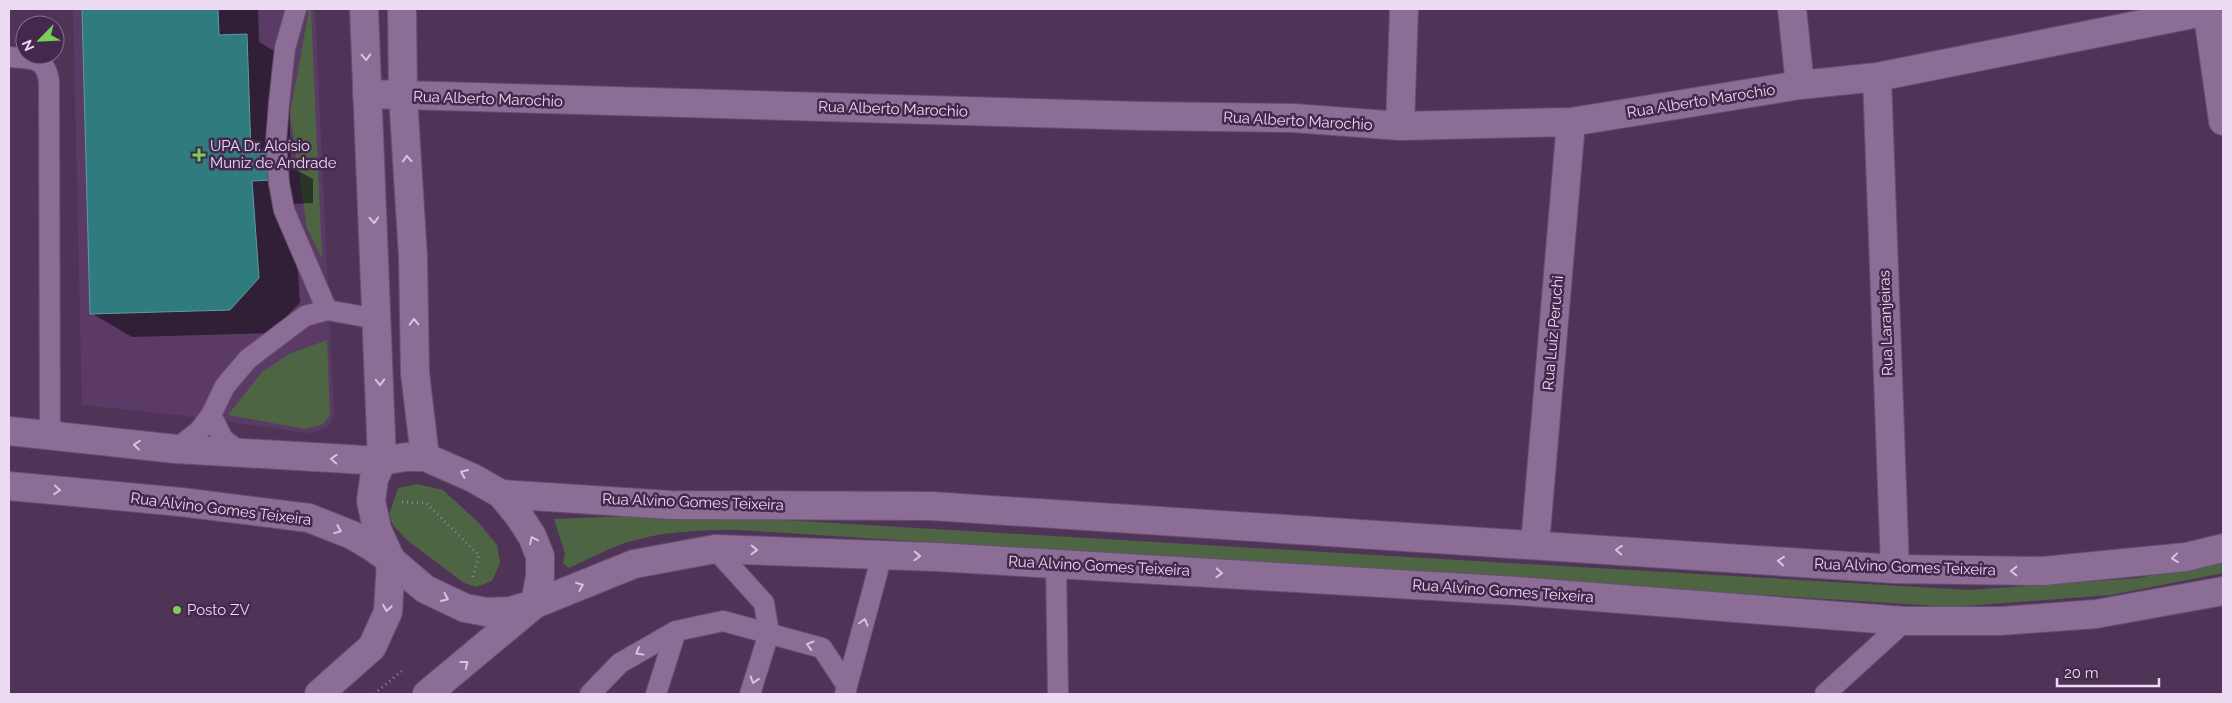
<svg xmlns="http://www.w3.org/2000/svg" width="2232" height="703" font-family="Raleway,sans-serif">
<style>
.built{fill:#5b3b66}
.green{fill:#4d6543}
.shadow{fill:#0007}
.building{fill:#2f7b7d;stroke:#5a9fa0}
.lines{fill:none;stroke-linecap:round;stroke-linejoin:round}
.lane-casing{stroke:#67506f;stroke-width:22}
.street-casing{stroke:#67506f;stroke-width:30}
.secondary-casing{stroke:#67506f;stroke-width:30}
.path{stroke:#957f9d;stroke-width:3;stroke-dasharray:1 4;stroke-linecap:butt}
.lane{stroke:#8b6d96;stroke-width:20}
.street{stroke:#8b6d96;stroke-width:28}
.secondary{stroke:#8b6d96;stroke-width:28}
.oneway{stroke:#d8c4df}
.poi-dot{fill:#7bd156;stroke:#44294d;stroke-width:2}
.labels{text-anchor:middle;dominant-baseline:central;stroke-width:5;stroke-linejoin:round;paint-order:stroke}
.street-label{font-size:15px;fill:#ebdaf1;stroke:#44294d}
.poi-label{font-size:15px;fill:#ebdaf1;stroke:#44294d;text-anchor:start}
</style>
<rect width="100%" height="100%" fill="#4f3458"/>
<path class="built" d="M73,9H315L333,397L334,414L329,426L316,432L305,433L206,418L82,405Z"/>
<path class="green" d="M309,9H311L322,258L307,228L290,114Z
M327,340L330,414L324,424L305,429L228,415L262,372L289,354Z
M417,484L443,490L478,522L497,545L500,563L492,581L477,587L464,583L407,540L393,525L389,515L398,488Z
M680,514L1969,590L2139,578L2223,559V573L2111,595L1953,607L740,530C700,530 660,531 622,544C604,551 586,560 569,568L563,563L565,553L554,519Z"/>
<path class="shadow" d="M83,9H258L259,42L288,59L291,167L313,179V203L293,204L300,302L272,333L132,337L91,313Z"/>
<path class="building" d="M82,9H218L219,35L247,34L251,153L272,154V180L252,181L259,278L230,310L90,314Z"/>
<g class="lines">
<defs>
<path id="lane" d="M296,9L285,48L279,103L276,142L279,183L284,210L327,310L377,319
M9,57C30,59 46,56 49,82L50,436
M211,415L223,439L241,453
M176,449L199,431L211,415L225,386L248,359L305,316L327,310
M715,549L764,603L769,633L750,694
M1056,564L1058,694
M847,686L882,555
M590,694L620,663L676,631L723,621L822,648L847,686L845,694
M656,694L676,631
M1825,694L1905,621"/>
<path id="street" d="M1792,9L1800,85
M2207,9L2223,121
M1877,77L1895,569
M367,94L1143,116L1293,118L1400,126L1571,122L1800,85L1877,77L2218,9
M1400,126L1404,9
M1535,544L1571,122"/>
<path id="secondary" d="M402,9L403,96L413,257L415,373L425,457
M9,431L176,449L382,461L406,457H425L473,478L501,494L671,505L931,506L1895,569L2043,571L2186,557L2223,548
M9,486L181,502L309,518L352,535L372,547L391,560L425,589L465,608L486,612L510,611L535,604L634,564L715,549L937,557L1517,591L1905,621H2001L2096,614L2223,591
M319,694L372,647L388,612L391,560L377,529L371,501L374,479L382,461L364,9
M427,694L535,604L540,576V556L532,536L519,516L501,494"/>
</defs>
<use href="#lane" class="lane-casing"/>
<use href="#street" class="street-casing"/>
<use href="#secondary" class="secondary-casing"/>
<path class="path" d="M402,502L426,503L479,555L473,577
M374,694L403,670"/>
<use href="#lane" class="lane"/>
<use href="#street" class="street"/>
<use href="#secondary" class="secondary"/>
</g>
<defs><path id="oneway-chevron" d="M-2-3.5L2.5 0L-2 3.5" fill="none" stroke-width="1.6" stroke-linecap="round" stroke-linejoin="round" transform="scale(1.25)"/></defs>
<g class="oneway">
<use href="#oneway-chevron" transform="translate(366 57) rotate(88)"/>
<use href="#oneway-chevron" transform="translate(407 159) rotate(-94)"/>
<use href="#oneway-chevron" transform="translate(374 220) rotate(87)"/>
<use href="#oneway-chevron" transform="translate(414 322) rotate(-91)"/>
<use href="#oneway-chevron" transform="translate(380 382) rotate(88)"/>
<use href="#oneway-chevron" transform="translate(137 445) rotate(-174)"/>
<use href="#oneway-chevron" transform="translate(334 459) rotate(-177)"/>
<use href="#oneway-chevron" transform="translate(464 473) rotate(-156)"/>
<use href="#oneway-chevron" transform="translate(57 490) rotate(5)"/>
<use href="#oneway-chevron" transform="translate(338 530) rotate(22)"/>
<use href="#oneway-chevron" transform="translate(533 540) rotate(-115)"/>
<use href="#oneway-chevron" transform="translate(754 550) rotate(2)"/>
<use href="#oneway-chevron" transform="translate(1619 550) rotate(-176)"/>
<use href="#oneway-chevron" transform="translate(917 556) rotate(2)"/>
<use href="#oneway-chevron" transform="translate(2175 558) rotate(174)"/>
<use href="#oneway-chevron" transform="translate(1781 561) rotate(-176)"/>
<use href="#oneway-chevron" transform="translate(2014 571) rotate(-179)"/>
<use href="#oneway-chevron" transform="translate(1219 573) rotate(3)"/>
<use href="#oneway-chevron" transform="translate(580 586) rotate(-22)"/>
<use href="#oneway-chevron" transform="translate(445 598) rotate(25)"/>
<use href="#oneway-chevron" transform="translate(387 608) rotate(100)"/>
<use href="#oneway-chevron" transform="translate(864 622) rotate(-75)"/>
<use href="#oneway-chevron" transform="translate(810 645) rotate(-164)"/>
<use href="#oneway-chevron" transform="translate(639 652) rotate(150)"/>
<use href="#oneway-chevron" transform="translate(465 664) rotate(-38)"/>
<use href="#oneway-chevron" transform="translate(754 680) rotate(107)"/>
</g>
<g class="poi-dot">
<path d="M196.5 147.5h5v5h5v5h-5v5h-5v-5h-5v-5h5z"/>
<circle cx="177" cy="610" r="5"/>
</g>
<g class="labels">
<g class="street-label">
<text transform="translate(488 99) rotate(2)">Rua Alberto Marochio</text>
<text transform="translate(1701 101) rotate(-9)">Rua Alberto Marochio</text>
<text transform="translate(893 109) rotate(2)">Rua Alberto Marochio</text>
<text transform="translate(1298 121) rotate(3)">Rua Alberto Marochio</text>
<text transform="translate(1886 323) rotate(-92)">Rua Laranjeiras</text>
<text transform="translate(1553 333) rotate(-85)">Rua Luiz Peruchi</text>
<text transform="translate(693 502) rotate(2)">Rua Alvino Gomes Teixeira</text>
<text transform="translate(221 509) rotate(7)">Rua Alvino Gomes Teixeira</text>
<text transform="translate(1099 566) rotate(3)">Rua Alvino Gomes Teixeira</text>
<text transform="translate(1905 567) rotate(2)">Rua Alvino Gomes Teixeira</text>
<text transform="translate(1503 591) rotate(4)">Rua Alvino Gomes Teixeira</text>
</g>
<g class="poi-label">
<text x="210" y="146">UPA Dr. Aloísio<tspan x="210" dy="17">Muniz de Andrade</tspan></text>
<text x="187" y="610">Posto ZV</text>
</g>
</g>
<rect width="2232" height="703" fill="none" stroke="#ebdaf1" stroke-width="20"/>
<g transform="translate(40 40) rotate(246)"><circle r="24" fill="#44294d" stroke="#87708f"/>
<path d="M0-4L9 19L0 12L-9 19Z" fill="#7bd156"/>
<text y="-8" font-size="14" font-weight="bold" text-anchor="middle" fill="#ebdaf1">N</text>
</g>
<path d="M2057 678v8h102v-8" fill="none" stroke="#ebdaf1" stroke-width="2.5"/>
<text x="2064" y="678" font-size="15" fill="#ebdaf1" stroke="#44294d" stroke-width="4" paint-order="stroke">20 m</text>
</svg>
